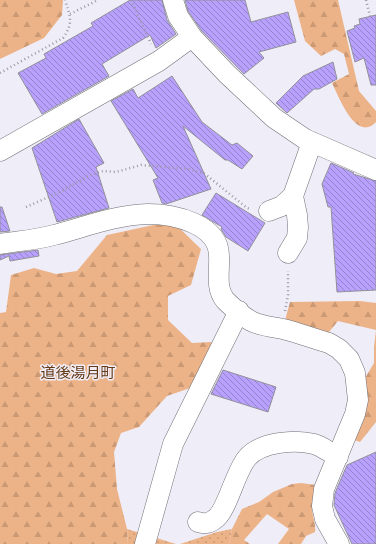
<svg xmlns="http://www.w3.org/2000/svg" width="376" height="544" font-family="'IBM Plex Sans','Noto Sans JP',sans-serif">
<style>
.grass{fill:url(#grass-dots)}
.forest{fill:url(#forest-firs)}
.building{fill:url(#building-back-hatch);stroke:#929099}
.lines{fill:none;stroke-linecap:round;stroke-linejoin:round}
.minor-casing{stroke:#706f77;stroke-width:21}
.path{stroke:#9b9aa1;stroke-width:2.5;stroke-dasharray:1 3;stroke-linecap:butt}
.minor{stroke:#fff;stroke-width:20}
.labels{text-anchor:middle;dominant-baseline:central;stroke-width:3;stroke-linejoin:round;paint-order:stroke}
.quarter-label{font-size:15px;fill:#653914;stroke:#efedf7}
</style>
<defs>
<pattern id="grass-dots" width="8" height="8" patternUnits="userSpaceOnUse"><rect width="8" height="8" fill="#edb388"/><path d="M2 2h.1M6 6h.1" fill="none" stroke="#cb9a75" stroke-width="1.8" stroke-linecap="round"/></pattern>
<pattern id="forest-firs" width="22" height="20" patternUnits="userSpaceOnUse"><rect width="22" height="20" fill="#edb388"/><path d="M5 1l3.5 6h-7zM16 11l3.5 6h-7z" fill="#cb9a75"/></pattern>
<pattern id="building-back-hatch" width="6" height="6" patternUnits="userSpaceOnUse"><rect width="6" height="6" fill="#b7a1fc"/><path d="M-1 5l2 2M0 0l6 6M5-1l2 2" fill="none" stroke="#9483cc"/></pattern>
</defs>
<rect width="100%" height="100%" fill="#efedf7"/>
<path class="grass" d="M127,529L176,544H128Z
M232,529L229,544H180L217,532Z"/>
<path class="forest" d="M0,0H63L62,15L44,38L0,59Z
M294,0H338L359,91L376,111V122C356,143 339,97 332,83L349,74L344,54L335,49L321,56L305,41Z
M172,221L201,249L191,285L168,296V320L192,343L212,342L193,387L167,396L139,427L121,433L114,452L117,489L127,529L128,544H0V313L6,312L11,275L34,268L56,274L77,271L107,235Z
M360,301L376,303V422L360,442L354,440L365,378L374,363V347L376,330L338,321L325,337L284,324L290,302Z
M301,483L316,485C314,493 311,502 312,510C313,518 316,524 315,532L306,536L301,544H278L289,529L267,514L244,540L250,544H229L232,529L242,509L259,502L273,492L292,484Z"/>
<path class="building" d="M130,0H162L167,20L176,34L156,48L150,35L102,64L109,76L42,114L18,73L46,58L44,54L93,26L91,23Z
M185,0H245L251,22L288,12L296,42L259,52L264,58L244,74L201,30L188,11Z
M376,15V85H371L364,58L355,62L347,31L355,28L354,26L360,24L359,19Z
M333,62L337,79L319,89H314L287,113L276,103L303,76Z
M172,76L202,122L232,145L237,143L253,156L242,169L228,160H225L183,126L211,189L166,204L162,203L153,180L158,178L111,101L133,89L138,98Z
M79,119L104,163L96,167L109,208L57,222L32,148Z
M331,163L354,173L353,174L376,181V290L337,292L331,207H328L322,184Z
M216,193L265,223L248,251L226,237L221,229L222,227L202,215Z
M0,207H2L10,231L0,232Z
M38,250L39,256L10,261L9,256L0,260V255Z
M223,370L276,387L268,412L211,394Z
M376,452V544H352L334,505L335,493L347,465Z"/>
<g class="lines">
<defs>
<path id="minor" d="M173,0L178,16L192,37L227,74L274,118L305,139L376,170
M0,151L159,61L192,37
M269,211L282,206L293,196
M0,244C18,241 36,240 54,235C85,227 115,215 148,214C174,214 219,224 219,256C220,270 215,288 225,300C232,307 242,316 251,321C260,326 273,327 283,329C299,333 314,339 329,343L339,349L349,359L355,373L358,400L355,414L324,489L322,506L325,519L339,544
M288,253L297,238L298,227L297,215L293,196L312,142
M198,522C204,524 209,524 215,519C227,511 235,472 247,458C260,442 295,439 314,444C322,446 330,453 338,457
M145,544L173,444L239,311"/>
</defs>
<use href="#minor" class="minor-casing"/>
<path class="path" d="M131,0L151,44
M366,0L370,16
M70,14L98,0
M0,73L63,38C74,23 70,16 65,0
M26,207L60,192L88,176L103,171L116,172L141,165L189,169L205,174L247,208L250,209
M285,311L288,295V271"/>
<use href="#minor" class="minor"/>
</g>
<g class="labels">
<g class="quarter-label">
<text x="78" y="372">道後湯月町</text>
</g>
</g>
</svg>
